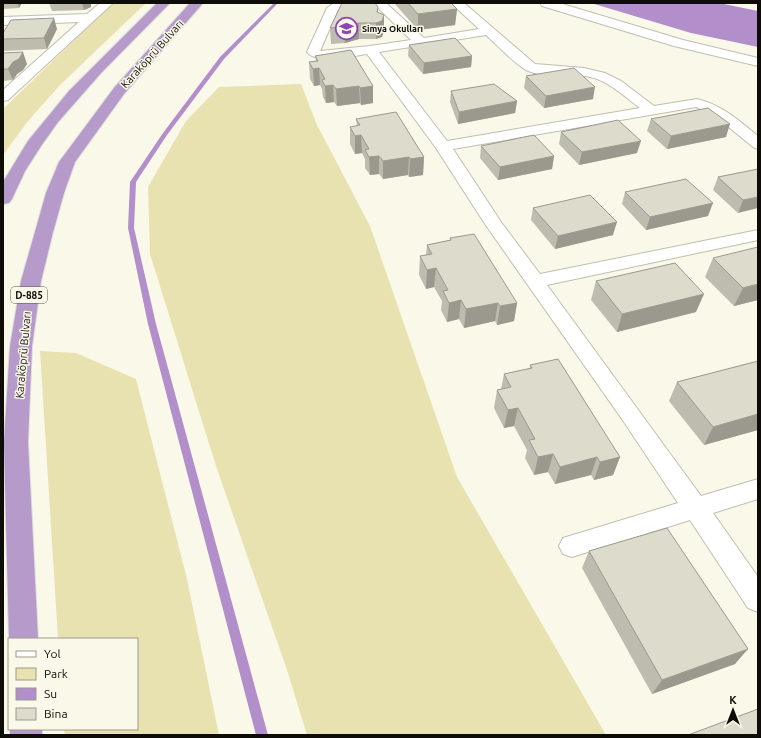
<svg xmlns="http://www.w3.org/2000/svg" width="761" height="738" font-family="Ubuntu,sans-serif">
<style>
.green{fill:#e8e2b1}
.water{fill:#b28ecb}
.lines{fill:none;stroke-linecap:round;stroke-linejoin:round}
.stream{fill:#b28ecb;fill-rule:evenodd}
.minor-casing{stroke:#c0bfaf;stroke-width:2}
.tertiary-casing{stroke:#c0bfaf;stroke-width:2}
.trunk-casing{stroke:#dddddc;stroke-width:2}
.minor{fill:#fff;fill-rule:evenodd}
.tertiary{fill:#fff;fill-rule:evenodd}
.trunk{fill:#b69aca;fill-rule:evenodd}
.wall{fill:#bebcaf}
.shaded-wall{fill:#9b998e}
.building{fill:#dddbcb;stroke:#9b998e}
.labels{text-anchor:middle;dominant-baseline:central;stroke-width:3;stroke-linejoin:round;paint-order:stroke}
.far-poi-label{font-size:9px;font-weight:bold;fill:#0d0c07;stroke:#faf8e8;text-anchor:start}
.shield{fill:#faf8e8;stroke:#54534a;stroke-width:1}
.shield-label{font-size:10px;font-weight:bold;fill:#0d0c07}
.street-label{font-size:11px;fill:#0d0c07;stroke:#faf8e8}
</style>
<rect width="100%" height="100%" fill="#faf8e8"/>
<path class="green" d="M113,3H146L60,85L28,121L3,155V109Z
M301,84L317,125L370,226L457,477L606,735H307L287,670L216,466L150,254L148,187L186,121L219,87Z
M40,351L76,353L136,379L187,579L219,735H65L64,729H137V639H58Z"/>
<path class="water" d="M591,3H719L758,11V47L691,33Z"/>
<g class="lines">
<path class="stream" d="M274,3H278L224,59L167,135L136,182L134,228L156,324L268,735H256L148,324L128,228L130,182L163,133L220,57Z"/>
<defs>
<path id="minor" d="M100,3H113L8,100L3,101V90L79,22L3,25V17L87,14Z
M334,3H350L348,5L338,10L320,51L370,46L411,40L373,3H386L424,38L479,29L451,3H464L535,64L584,68L605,73L621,81L654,106L697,99C722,105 738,120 758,136V149L753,147L714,115L696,107L453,149L501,222L540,274L758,230V240L547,285L701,496L758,479V499L713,513L758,577V612L748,608L690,520L572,557L563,554L559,546L563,538L678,503L624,422L485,224L436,148L367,54C353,56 315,64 307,52L327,8ZM486,35C495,43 517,66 526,70C545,79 570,72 590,77C609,81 625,97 640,108L447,141L379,52Z"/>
<path id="tertiary" d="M540,3H559L683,40L758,58V66L674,46L542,6Z"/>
<path id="trunk" d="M157,3H170L101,73L58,122L41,146L25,171L12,199L9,203L3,204V182L28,141L69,91Z
M190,3H203L124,94L75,162L64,193L53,232L41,281L32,346L28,442L38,639H9V641L4,442L10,346L21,281L35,232L46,193L59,162L114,88Z
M10,729H42V735H10Z"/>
</defs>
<use href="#minor" class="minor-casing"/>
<use href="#tertiary" class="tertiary-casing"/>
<use href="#trunk" class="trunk-casing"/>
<use href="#minor" class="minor"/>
<use href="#tertiary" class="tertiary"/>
<use href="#trunk" class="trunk"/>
</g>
<path class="wall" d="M3,3H22L19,8L3,9Z
M49,3H91V7L84,10L52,11Z
M394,3H451L457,9L455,25L418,30Z
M378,13L384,31L382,37L376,39H359L345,43L331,44L330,28Z
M57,29L47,49L3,51V33Z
M409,45L472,56L471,67L423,74L408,56Z
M351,50L373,103L361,105L360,103L337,106L334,102L326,103L323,97L322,89L320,85L314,86L310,79L309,62L316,61L315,56Z
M3,53L27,64L23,70L17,74L13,80L3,81Z
M526,76L593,99L544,108L524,88Z
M451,91L517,101L515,113L458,124L450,102Z
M356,119L424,157L423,175L409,177L408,175L383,179L379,174L370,175L365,168V159L362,153L355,154L350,144V127L357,126Z
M651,119L726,137L667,149L647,131Z
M561,132L637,153L579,165L559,144Z
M481,146L554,156L552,169L498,180L480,158Z
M758,169L738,213L713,190L718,177Z
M625,192L708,216L646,230L622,204Z
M533,208L613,235L555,249L531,220Z
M450,238L517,303L514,321L497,325L495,321L464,328L459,319L447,322L441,310L442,301L434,287L426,289L419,275L420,256L426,255L427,245L450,240Z
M713,258L758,300L734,306L705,277Z
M596,281L696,312L617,332L591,300Z
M758,361V430L704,445L669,401L677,382Z
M530,365L620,457L613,475L594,480L591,475L555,484L548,472L534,475L525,458L527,450L514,426L504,428L494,408L497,390L501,389L504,374L530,368Z
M589,551L735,664L652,694L582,568Z"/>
<path class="shaded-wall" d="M17,3H22L19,8Z
M82,3H91V7L84,10Z
M378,7V22L384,15V31L382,37L376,39V23L377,12Z
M457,9L455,25L418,30V14Z
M54,18L57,29L47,49L44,38Z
M359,23V39L345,43L344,27Z
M23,52L27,64L23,70L17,74L13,80L8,69L13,62Z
M472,56L471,67L423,74L424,63Z
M319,68L320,85L314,86L313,69Z
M333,85L334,102L326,103L325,86Z
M359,86L360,103L337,106L336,89Z
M373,86V103L361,105L360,88Z
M595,87L593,99L544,108L546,96Z
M517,101L515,113L458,124L459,112Z
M730,124L726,137L667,149L671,136Z
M361,135L362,153L355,154V136Z
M641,141L637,153L579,165L582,152Z
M379,156V174L370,175L369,157Z
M554,156L552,169L498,180L500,167Z
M409,157L408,175L383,179V161Z
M424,157L423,175L409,177L410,159Z
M758,197V208L738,213L743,200Z
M713,203L708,216L646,230L650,217Z
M617,222L613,235L555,249L558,236Z
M436,268L434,287L426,289L427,270Z
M758,284V300L734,306L743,288Z
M704,294L696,312L617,332L622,314Z
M461,300L459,319L447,322L449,303Z
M498,303L495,321L464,328L466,309Z
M517,303L514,321L497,325L500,306Z
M518,408L514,426L504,428L508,410Z
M758,414V430L704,445L713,427Z
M553,454L548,472L534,475L538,457Z
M597,457L591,475L555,484L560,467Z
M620,457L613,475L594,480L600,462Z
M748,649L735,664L652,694L662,680Z"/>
<path class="building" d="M342,3H375L378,7L377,12L384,15L382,21L376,23H359L344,27L330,28Z
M408,3H451L457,9L418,14Z
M54,18L44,38L3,39V33L11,20Z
M455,38L472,56L424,63L409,45Z
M351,50L373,86L360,88L359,86L336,89L333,85L325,86L322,80L325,79L319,68L313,69L309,62L318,61L315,56Z
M23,52L19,59L13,62L8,69H3V53Z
M574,68L595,87L546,96L526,76Z
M494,84L517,101L459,112L451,91Z
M708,108L730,124L671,136L651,119Z
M396,112L424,157L410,159L409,157L383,161L379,156L369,157L365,150L369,149L361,135L355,136L350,127L360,125L356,119Z
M618,120L641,141L582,152L561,132Z
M534,135L554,156L500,167L481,146Z
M758,169V197L743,200L718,177Z
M686,179L713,203L650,217L625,192Z
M590,195L617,222L558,236L533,208Z
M474,234L517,303L500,306L498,303L466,309L461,300L449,303L443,291L448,290L436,268L427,270L420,256L432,254L427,245L451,240L450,238Z
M758,247V284L743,288L713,258Z
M675,263L704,294L622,314L596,281Z
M558,359L620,457L600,462L597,457L560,467L553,454L538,457L529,440L535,439L518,408L508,410L497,390L511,387L504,374L532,368L530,365Z
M758,361V414L713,427L677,382Z
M667,528L748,649L662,680L589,551Z
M758,709V735H688Z"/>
<defs>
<symbol id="school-ring" viewBox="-11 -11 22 22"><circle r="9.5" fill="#faf8e8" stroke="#8d45b8" stroke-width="1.5"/><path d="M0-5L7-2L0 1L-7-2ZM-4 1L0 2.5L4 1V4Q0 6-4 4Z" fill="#8d45b8"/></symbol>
</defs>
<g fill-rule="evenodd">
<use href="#school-ring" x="334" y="16" width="25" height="25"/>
</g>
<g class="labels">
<g class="far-poi-label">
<text x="362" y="29">Simya Okulları</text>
</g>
<rect class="shield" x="11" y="287" width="36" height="16" rx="3"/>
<g class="shield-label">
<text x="29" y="295">D-885</text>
</g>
<g class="street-label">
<text transform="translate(152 54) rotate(-48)">Karaköprü Bulvarı</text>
<text transform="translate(23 355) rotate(-85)">Karaköprü Bulvarı</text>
</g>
</g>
<rect width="761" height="738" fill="none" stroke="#0d0c07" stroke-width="8"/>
<rect x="8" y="638" width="130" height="92" fill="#faf8e8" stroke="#9b9a8e"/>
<rect x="16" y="651" width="20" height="6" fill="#ffffff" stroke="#9b9a8e"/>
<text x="44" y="658" font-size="12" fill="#0d0c07">Yol</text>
<rect x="16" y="668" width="20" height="12" fill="#e8e2b1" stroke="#9b9a8e"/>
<text x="44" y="678" font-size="12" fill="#0d0c07">Park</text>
<rect x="16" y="688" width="20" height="12" fill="#b28ecb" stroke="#9b9a8e"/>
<text x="44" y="698" font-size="12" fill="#0d0c07">Su</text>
<rect x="16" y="708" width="20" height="12" fill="#dddbcb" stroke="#9b9a8e"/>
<text x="44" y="718" font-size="12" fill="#0d0c07">Bina</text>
<g transform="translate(733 710)" stroke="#faf8e8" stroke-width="3" paint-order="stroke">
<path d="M0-3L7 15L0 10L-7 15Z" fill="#0d0c07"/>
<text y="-6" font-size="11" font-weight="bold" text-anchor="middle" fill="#0d0c07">K</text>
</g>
</svg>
